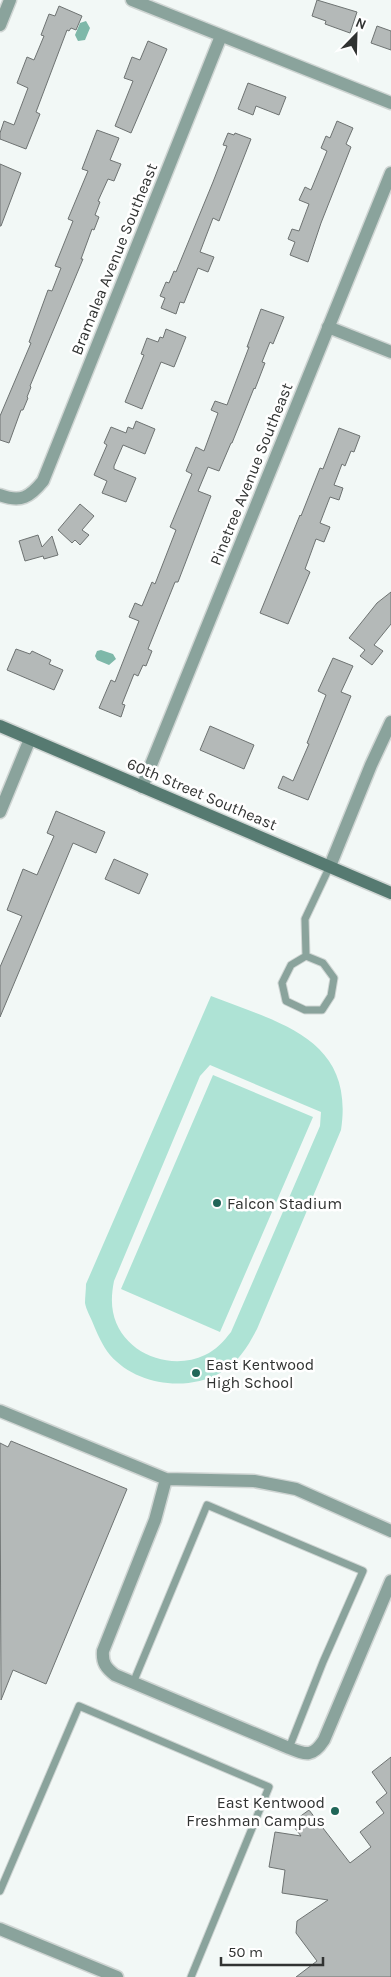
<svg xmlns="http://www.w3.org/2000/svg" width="391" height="1977" font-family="Karla,sans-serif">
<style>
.green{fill:#aee3d5;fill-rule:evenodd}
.water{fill:#7eb8a9}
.building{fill:#b4b9b8;stroke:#6e7372}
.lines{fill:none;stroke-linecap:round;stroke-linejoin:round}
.service-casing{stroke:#cfd5d3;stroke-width:9}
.minor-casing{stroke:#cfd5d3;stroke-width:15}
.secondary-casing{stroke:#cfd5d3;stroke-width:15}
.service{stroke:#8aa39c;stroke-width:7}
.minor{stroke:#8aa39c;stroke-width:12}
.secondary{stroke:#567a71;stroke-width:12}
.poi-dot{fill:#206658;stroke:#fff;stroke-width:2}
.labels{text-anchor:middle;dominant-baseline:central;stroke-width:5;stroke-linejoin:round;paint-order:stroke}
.street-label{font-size:16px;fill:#313332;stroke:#fff}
.poi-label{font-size:16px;fill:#313332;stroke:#fff;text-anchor:start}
</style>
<rect width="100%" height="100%" fill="#f2f8f6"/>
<path class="green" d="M211,996C279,1023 355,1038 341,1130L257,1329C248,1346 238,1363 220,1373C186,1392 136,1385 110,1355C102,1345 97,1333 92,1321C90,1316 86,1309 85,1303C85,1297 86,1290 86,1284ZM210,1065L321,1112L320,1126L231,1332C224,1341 216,1350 205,1355C170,1372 121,1353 113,1312C111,1302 112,1291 114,1281L200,1076Z
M213,1075L313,1117L220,1332L121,1289Z"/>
<path class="water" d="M86,21L90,28L85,40L78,41L75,35L80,23Z
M101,650L113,654L116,659L109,665L97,660L95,656L97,651Z"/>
<path class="building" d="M317,0L357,12L350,33L325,24L326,21L312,16Z
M59,6L82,16L76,30L71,28L69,31L67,30L36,112L40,114L26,149L0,139V133L4,121L14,125L28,88L17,83L27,57L34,60L44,36L41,35L49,14L55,16Z
M377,26L391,31V50L371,43Z
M148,41L167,49L131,133L115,126L133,81L124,78L132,57L140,60Z
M248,83L286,97L279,115L256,106L253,115L238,109Z
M337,121L353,128L346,144L351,147L321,223L308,262L290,255L295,242L288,239L292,229L299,231L309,204L299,200L305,187L311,190L327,151L321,148L326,136L330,138Z
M97,130L119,138L110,160L121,164L114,181L108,179L98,201L100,202L95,215L99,217L94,230L92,229L81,259H83L30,386L31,387L27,397L28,398L23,410H21L9,443L0,440V416L31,343L29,342L48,290L52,291L61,268L55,266L73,221L68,219L88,171L82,169Z
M228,133L234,135L235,133L251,139L219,221L213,218L200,252L214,257L208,272L198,268L184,303L180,302L176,314L161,308L165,298L160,296L166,282L169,283L174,271L176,272L213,182L227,146L223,145Z
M0,164L21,173L1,226H0Z
M261,309L284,317L273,344L270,342L262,362L265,363L255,389L254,388L232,443H231L219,471L208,467L198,491L211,496L178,582H175L148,649L152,651L146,666L143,665L138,676L134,674L122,704L125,705L121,717L99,708L111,680L115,682L139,621L129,617L135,603L142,606L152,582L155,584L176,530L170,527L192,474L186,471L196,447L204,451L218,413L211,410L215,401L227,405L249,347H247Z
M166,329L186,337L174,367L161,362L142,409L125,402L144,355L141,354L147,338L158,342L160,337L163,338Z
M136,421L155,429L145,454L123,445L114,466V469L136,478L126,502L102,493L107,481L94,475L107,445L104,443L111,427L126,433L128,427L133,429Z
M339,428L360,436L354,452L351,451L345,466L342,464L334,485L343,488L339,500L330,497L320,523L330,527L324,542L316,539L305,569L310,572L288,624L260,613L300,515L301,516L320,468L323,469Z
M80,504L94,516L82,530L89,535L80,545L75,540L72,543L58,530Z
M38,535L42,547L52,536L58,555L44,559L43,556L25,561L19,541Z
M391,592V624L374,645L383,651L372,665L360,656L365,650L349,638L377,603Z
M16,649L30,654L32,651L51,660L49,664L63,670L54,690L7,670Z
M333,658L353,666L341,692L351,696L308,800L278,788L283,776L293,781L309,744L307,743L326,695L318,691Z
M210,726L254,745L244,769L200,750Z
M56,811L105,832L96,853L73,843L0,1017V967L22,916L7,910L23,869L37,875L54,836L47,833Z
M114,859L148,874L139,894L105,879Z
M11,1441L127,1489L46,1684L13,1670L1,1700L0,1443L8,1447Z
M391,1757V1977H296L317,1961L296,1933L297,1921L328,1900L282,1893L285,1870L269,1867L275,1832L301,1836L291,1823L309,1810L350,1863L371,1847L360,1832L384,1813L376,1802L387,1793L372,1772Z"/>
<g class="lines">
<defs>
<path id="service" d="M306,956L291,965L282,983L286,1001L305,1010H322L331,996L334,978L323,963L306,956L305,919L330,866
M133,1683L207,1505L363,1571L323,1662L289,1748
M0,1891L79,1706L269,1787L191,1977"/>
<path id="minor" d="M132,0L391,103
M0,25L10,0
M328,327L391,352
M0,495C21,503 30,497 43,481L221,36
M142,787L391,173
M0,812L30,739
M330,866L371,765L391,722
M0,1411L166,1479L254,1481L296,1489L391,1531
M166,1479L155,1520L103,1651C102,1663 106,1668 115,1675L289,1748C307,1755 313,1757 324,1740L391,1581
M0,1929L117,1977"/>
<path id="secondary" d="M0,726L391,893"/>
</defs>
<use href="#service" class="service-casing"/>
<use href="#minor" class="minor-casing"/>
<use href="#secondary" class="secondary-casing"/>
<use href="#service" class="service"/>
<use href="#minor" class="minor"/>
<use href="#secondary" class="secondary"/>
</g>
<g class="poi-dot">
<circle cx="217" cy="1203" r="5"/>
<circle cx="196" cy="1373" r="5"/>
<circle cx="335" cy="1811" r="5"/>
</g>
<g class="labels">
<g class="street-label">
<text transform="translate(114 259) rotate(-68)">Bramalea Avenue Southeast</text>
<text transform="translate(251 474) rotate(-68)">Pinetree Avenue Southeast</text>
<text transform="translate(202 794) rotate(23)">60th Street Southeast</text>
</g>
<g class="poi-label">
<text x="227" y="1203">Falcon Stadium</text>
<text x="206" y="1364">East Kentwood<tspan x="206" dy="18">High School</tspan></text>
<text x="325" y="1802" text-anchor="end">East Kentwood<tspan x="325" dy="18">Freshman Campus</tspan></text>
</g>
</g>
<g transform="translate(356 35) rotate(23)" stroke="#ffffff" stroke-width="4" paint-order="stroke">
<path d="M0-4L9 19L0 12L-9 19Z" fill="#313332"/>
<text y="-8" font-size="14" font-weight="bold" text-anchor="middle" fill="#313332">N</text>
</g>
<path d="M221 1957v8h102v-8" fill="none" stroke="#313332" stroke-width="2.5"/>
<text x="228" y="1957" font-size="15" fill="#313332" stroke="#ffffff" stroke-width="4" paint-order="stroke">50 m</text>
</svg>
